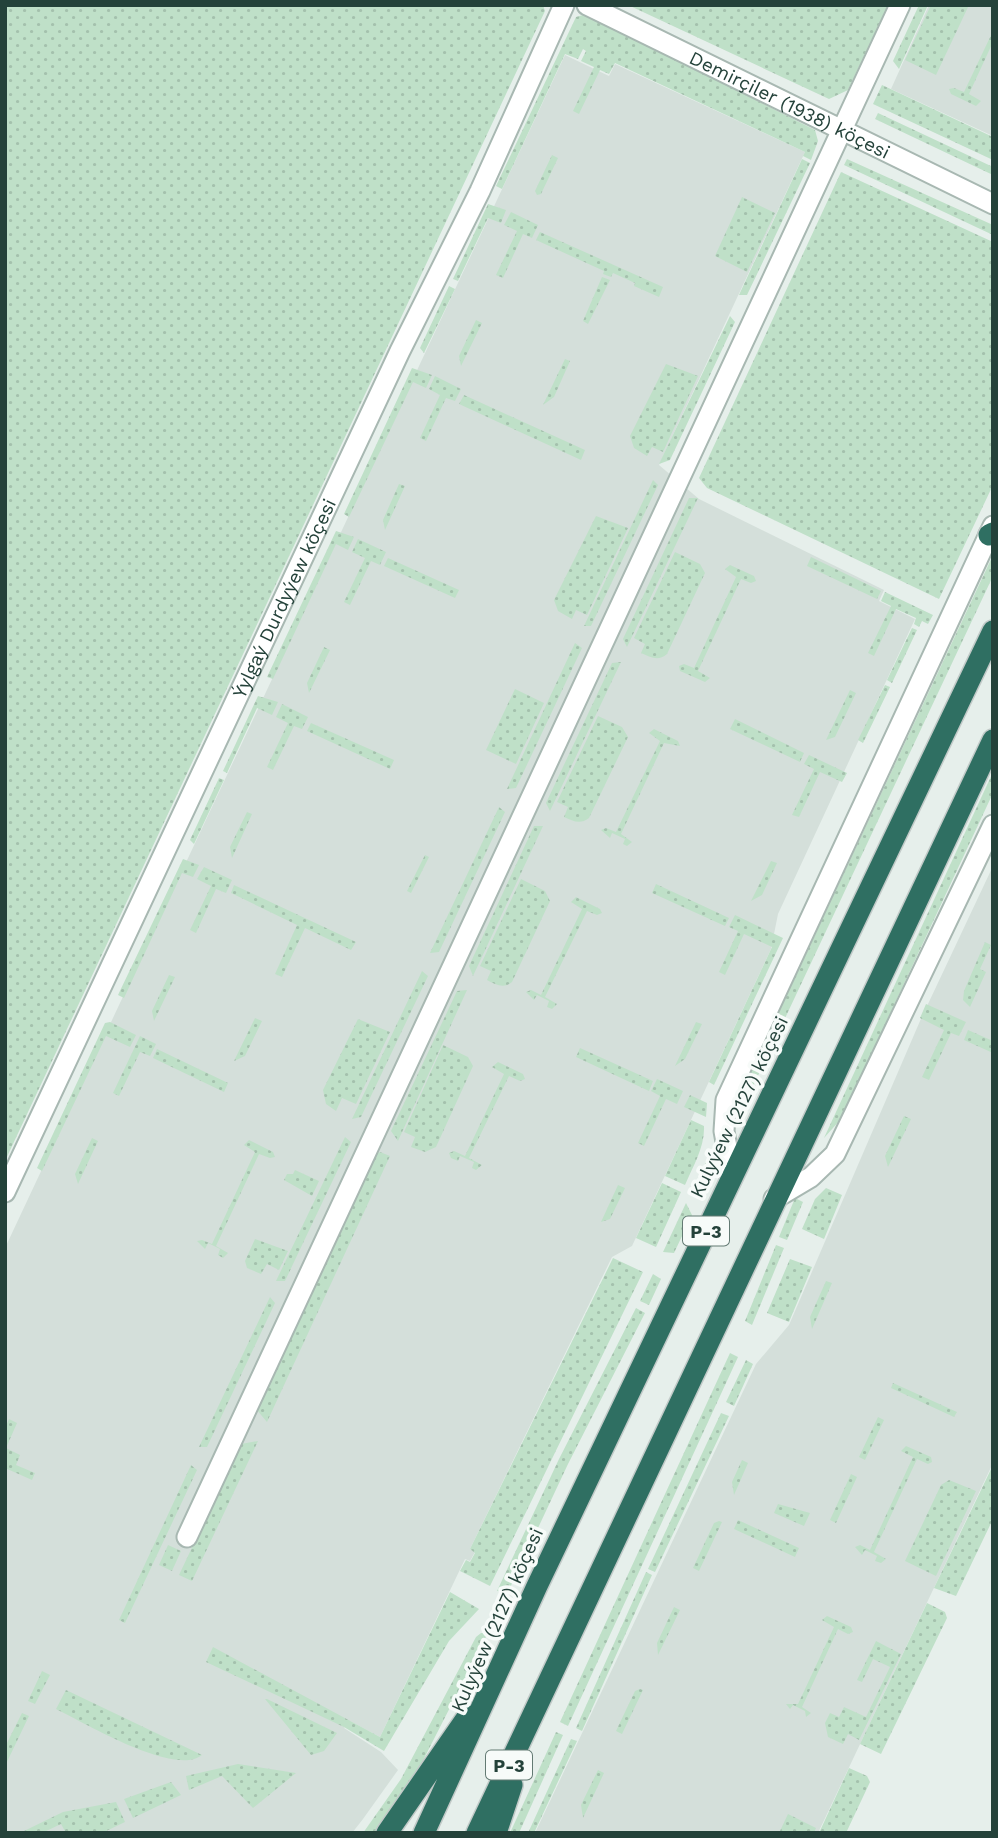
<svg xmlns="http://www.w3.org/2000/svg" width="998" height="1838" font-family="'Work Sans',sans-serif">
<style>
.built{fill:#d4dfda}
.grass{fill:url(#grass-dots)}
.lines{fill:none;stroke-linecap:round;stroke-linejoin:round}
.street-casing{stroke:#a8b8b2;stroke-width:23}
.highway-casing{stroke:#c2cac8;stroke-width:24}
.street{stroke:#fff;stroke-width:19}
.highway{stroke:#2f6f62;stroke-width:21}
.labels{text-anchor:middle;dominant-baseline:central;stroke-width:7;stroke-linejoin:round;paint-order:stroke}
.shield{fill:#f7fbf9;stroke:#637a73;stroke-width:2}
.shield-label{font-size:18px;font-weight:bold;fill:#24423a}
.street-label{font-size:19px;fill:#24423a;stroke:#f7fbf9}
</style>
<defs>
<pattern id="grass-dots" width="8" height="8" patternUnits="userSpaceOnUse" patternTransform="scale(1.75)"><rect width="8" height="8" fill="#bfe0c8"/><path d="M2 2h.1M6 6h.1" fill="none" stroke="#a4c1ad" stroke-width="1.8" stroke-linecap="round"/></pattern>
</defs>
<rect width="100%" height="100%" fill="#e6efeb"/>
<path class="built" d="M929,5H993V136L891,89Z
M565,55L609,76L615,64L805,152L659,465L699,499L884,590L879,601L915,619L778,914L771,949L632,1246L612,1257L470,1549L475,1552L470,1561L465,1559L380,1737L350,1721L344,1728L381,1752L398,1770L363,1819L352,1833H5V1248Z
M993,866V1463L818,1833H535L756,1364L789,1325L920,1021Z"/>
<path class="grass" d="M5,5H543L545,11L5,1161Z
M628,5H888L848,90L829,99Z
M919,5H928L899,69L893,61Z
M931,5H969L936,75L905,60Z
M586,14L815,130L818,141L811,160L803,156L805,152L615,63L609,74L600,70L579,114L573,111L594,67L581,61L586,51L583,49L578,59L565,54L502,189L496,186L576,17Z
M993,31V42L969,94L981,101L976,106L951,94L949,89L954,88L964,92Z
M882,85L993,137V160L873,104Z
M878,113L993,167V175L875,119Z
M552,155L558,158L541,194L537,195L535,191Z
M802,159L810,163L747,295H739Z
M847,159L993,225V235L844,165Z
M841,172L993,242V485L939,599L707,488L699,478Z
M742,197L775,213L747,272L715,256Z
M488,204L506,210L501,223L488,218L458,281L453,279Z
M511,212L538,225L532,238L523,234L503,278L496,275L517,231L504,225Z
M540,232L663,287L659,297L634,286L635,283L613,273L611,277L603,274L604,271L536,240Z
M602,277L610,280L588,324L583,321Z
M449,286L455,289L424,353L420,348Z
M730,316L735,322L670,460L659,464Z
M476,320L482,323L461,366L459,356Z
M565,359L570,361L554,397L543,405Z
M666,364L698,376L663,452L652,447L647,456L634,448L630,436Z
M412,368L432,375L426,388L413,382L349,517L344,514Z
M435,376L461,389L455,401L446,398L426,441L420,438L440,395L429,389Z
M464,395L585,450L581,460L459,404Z
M653,480L658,485L591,626H584Z
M399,484L405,486L385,530L383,520Z
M689,498H698L627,647L623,639Z
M596,516L628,528L587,615L576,610L572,619L558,611L554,600Z
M336,531L354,537L348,550L336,544L273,679L267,677Z
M358,539L386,552L380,565L371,561L350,605L344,602L365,558L352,552Z
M675,552L700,564L705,573L667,654C658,662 650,657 641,653L645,644L634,638Z
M993,555V576L740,1114L738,1099Z
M811,557L881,591L877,599L807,566Z
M388,558L459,590L455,598L384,566Z
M730,565L754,576L756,581L751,583L741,579L698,671L710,678L705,682L680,671L679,666L684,664L694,668L736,577L725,569Z
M885,592L933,615L928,624L922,621L919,627L914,624L916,618L896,609L874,656L868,653L891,606L881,601Z
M912,628L917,630L892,683L887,680Z
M575,643L582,648L516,788L507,789Z
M324,647L330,650L309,693L307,683Z
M621,662L550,811L546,803L612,663Z
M885,685L890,687L863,743L858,740Z
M515,689L544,703L516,764L486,750Z
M850,690L856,693L835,737L826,740Z
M258,696L278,702L272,715L257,708L227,773L223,771Z
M282,704L308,717L302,729L294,726L273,770L267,767L288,723L276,717Z
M598,716L622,727L628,737L589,818C580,825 573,821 564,817L568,807L557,802Z
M735,719L804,753L800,762L730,729Z
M311,723L394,760L390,769L307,731Z
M654,729L678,741L680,746L664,743L621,834L632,842L627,846L623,844L625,839L612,833L610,838L601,830L606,828L616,832L660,741L649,733Z
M809,755L847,773L842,782L820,772L799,817L792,815L814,769L804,764Z
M993,772V793L841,1119L824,1138Z
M219,778L224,780L194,844L190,840Z
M499,807L505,812L439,952L430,953Z
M247,812L252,814L232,858L230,847Z
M534,826H543L473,976L469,966Z
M425,855L429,857L411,893L407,891Z
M183,859L199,865L193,877L182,873L124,998L118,995Z
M771,861L777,863L762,895L751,901Z
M204,867L232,880L226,893L216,889L196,933L190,930L211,886L197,879Z
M521,879L545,891L550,901L512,982C504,989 496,985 487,980L491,971L480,966Z
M656,884L729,918L725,926L652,893Z
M234,885L356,942L351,950L305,928L282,977L275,974L297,925L231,893Z
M576,897L600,909L602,913L597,915L587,911L545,997L557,1004L552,1009L547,1007L549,1001L537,995L534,1000L526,992L531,990L541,995L582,909L571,902Z
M735,915L783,938L714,1085L709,1082L772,947L744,934L725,975L719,972L738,931L729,927Z
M985,942L991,945L980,969L986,972L970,1007L963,1000L964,991Z
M422,971L428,976L361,1117L352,1119Z
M169,975L175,977L154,1021L152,1011Z
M467,990L398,1141L391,1131L457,991Z
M926,1004L966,1022L959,1036L951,1033L929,1080L922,1077L944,1030L920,1018Z
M255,1018L262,1021L245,1056L234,1061Z
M358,1019L390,1032L356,1104L342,1098L336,1111L326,1104L323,1090Z
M110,1022L136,1035L130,1047L106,1036L42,1171L37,1168L105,1023Z
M696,1022L702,1024L685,1059L675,1066Z
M968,1030L993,1041V1053L964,1040Z
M140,1036L156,1044L150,1056L140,1052L119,1096L113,1093Z
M443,1045L468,1057L473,1066L436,1147L425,1152L411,1147L415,1137L404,1132Z
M580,1048L653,1081L649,1091L576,1057Z
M157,1049L228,1083L224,1092L153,1058Z
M498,1062L523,1074L525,1079L520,1081L509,1076L469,1158L482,1165L476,1170L472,1168L474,1162L460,1156L458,1161L451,1158L449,1153L454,1151L465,1156L504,1074L492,1067Z
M657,1079L683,1091L677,1104L666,1099L644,1146L638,1143L660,1096L651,1091Z
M690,1095L707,1103L706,1117L684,1107Z
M904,1116L911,1119L888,1167L885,1156Z
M691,1120L704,1126C705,1147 693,1166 685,1185L665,1176Z
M345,1137L351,1142L285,1281H276Z
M92,1138L98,1141L78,1184L75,1174Z
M249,1140L273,1152L275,1157L270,1158L259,1154L216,1246L228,1253L223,1258L218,1255L220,1249L208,1243L205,1249L197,1241L202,1240L212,1244L255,1152L244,1145Z
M713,1147L715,1167L702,1193L693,1189Z
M380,1152L390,1156L267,1422L256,1409L373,1156Z
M295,1170L319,1181L312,1196L284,1180L287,1174H293Z
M662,1183L681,1192L656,1247L636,1238Z
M618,1185L625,1188L610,1219L601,1222Z
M826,1188L842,1195L824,1239L802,1229L815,1199Z
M795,1198L803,1202L787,1240L779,1237Z
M686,1203L692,1215L674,1253L663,1252Z
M255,1239L288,1251L279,1270L267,1264L261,1274L247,1268L245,1261Z
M776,1245L784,1248L752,1325L745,1321Z
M613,1258L643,1272L490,1586L460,1571L466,1560L470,1562L475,1553L470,1549Z
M790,1259L812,1267L789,1322L767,1313Z
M653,1274L661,1279L649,1305L640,1301Z
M826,1281L832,1283L812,1329L810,1317Z
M270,1297L275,1303L207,1447H199Z
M636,1308L645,1313L568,1464L508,1592L497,1591L559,1459Z
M730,1353L738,1357L568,1726L560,1722Z
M746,1360L753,1364L734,1406L726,1402Z
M893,1383L957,1412L954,1417L891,1388Z
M721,1413L729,1416L655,1572L648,1569Z
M878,1417L884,1420L865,1460L859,1457Z
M9,1419L17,1423L6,1448L20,1455L16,1465L35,1473L32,1480L5,1468V1428Z
M258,1441L192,1581L179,1575L241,1444Z
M906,1446L931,1457L932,1462L928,1464L917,1459L874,1552L886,1559L881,1563L875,1561L877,1556L865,1550L862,1555L855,1547L860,1545L870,1550L913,1457L901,1451Z
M742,1460L748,1463L734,1495L732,1482Z
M191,1465L197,1470L125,1623L119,1620Z
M993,1465V1519L956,1596L934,1588Z
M851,1474L857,1477L836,1523L830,1520Z
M949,1480L976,1491L936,1576L905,1561L941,1485Z
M778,1504L810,1513L804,1526L774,1513Z
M738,1520L799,1548L795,1557L734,1529Z
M719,1521L722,1522L699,1571L693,1568L714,1523Z
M168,1545L181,1551L172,1571L159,1565Z
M646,1572L652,1575L582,1731L576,1728Z
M450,1592L479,1609L449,1641L384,1751L344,1727L206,1662L213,1647L380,1737Z
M927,1603L945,1612L947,1618L881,1754L860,1744Z
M674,1607L680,1610L658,1655L657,1643Z
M827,1616L851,1627L853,1632L848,1634L838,1629L802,1707L811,1713L806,1717L805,1711L793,1705L790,1709L786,1704H798L834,1627L822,1620Z
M481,1633H488L411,1784L377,1833H363L401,1779L476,1637Z
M876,1641L901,1654L859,1740L848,1734L843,1744L828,1737L825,1723L830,1713L839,1717L844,1707L866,1717L890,1667L873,1659L862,1682L857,1680Z
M42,1671L50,1675L35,1704L28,1701Z
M640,1689L643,1690L622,1734L616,1731L635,1691Z
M66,1690L202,1755C175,1777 85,1723 56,1709Z
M265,1699H267L337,1733L324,1751L311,1755Z
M22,1713L29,1716L5,1766V1747Z
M556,1732L563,1735L519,1833H510Z
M571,1739L577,1741L534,1833H528Z
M238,1764L296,1773L253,1808L222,1776L189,1790L186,1776Z
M849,1768L867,1776L870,1782L846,1833H819Z
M598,1770L604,1773L583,1818L581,1805Z
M171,1782L181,1795L133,1818L124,1799Z
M116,1802L125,1822L102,1833H66L61,1824L42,1833L24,1831L63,1812Z
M788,1814L816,1828L814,1833H779Z"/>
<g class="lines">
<defs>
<g id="street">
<path id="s1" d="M587,5L993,204"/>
<path d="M732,1175L724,1131L726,1100L993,526"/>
<path id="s2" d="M5,1192L400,351L480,191L564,5"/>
<path d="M774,1199L811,1177L835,1154L993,825"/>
<path d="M187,1537L900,5"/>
</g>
<path id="highway" d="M989,535L993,533
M387,1833L468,1716
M424,1833L537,1586L993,631
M477,1833L993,740
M496,1833L512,1785"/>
</defs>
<use href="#street" class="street-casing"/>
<use href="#highway" class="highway-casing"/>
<use href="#street" class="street"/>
<use href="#highway" class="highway"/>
</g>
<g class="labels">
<g class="shield">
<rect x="683" y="1216.5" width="46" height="29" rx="5"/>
<rect x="486" y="1750.5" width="46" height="29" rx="5"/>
</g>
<g class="shield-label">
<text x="706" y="1231">P-3</text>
<text x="509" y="1765">P-3</text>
</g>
<g class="street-label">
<text stroke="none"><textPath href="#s1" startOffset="226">Demirçiler (1938) köçesi</textPath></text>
<text stroke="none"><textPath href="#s2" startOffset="656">Ýylgaý Durdyýew köçesi</textPath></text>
<text transform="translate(739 1107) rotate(-64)">Kulyýew (2127) köçesi</text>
<text transform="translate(497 1620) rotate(-66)">Kulyýew (2127) köçesi</text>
</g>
</g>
<rect width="998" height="1838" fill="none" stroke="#24423a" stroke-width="14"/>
</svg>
